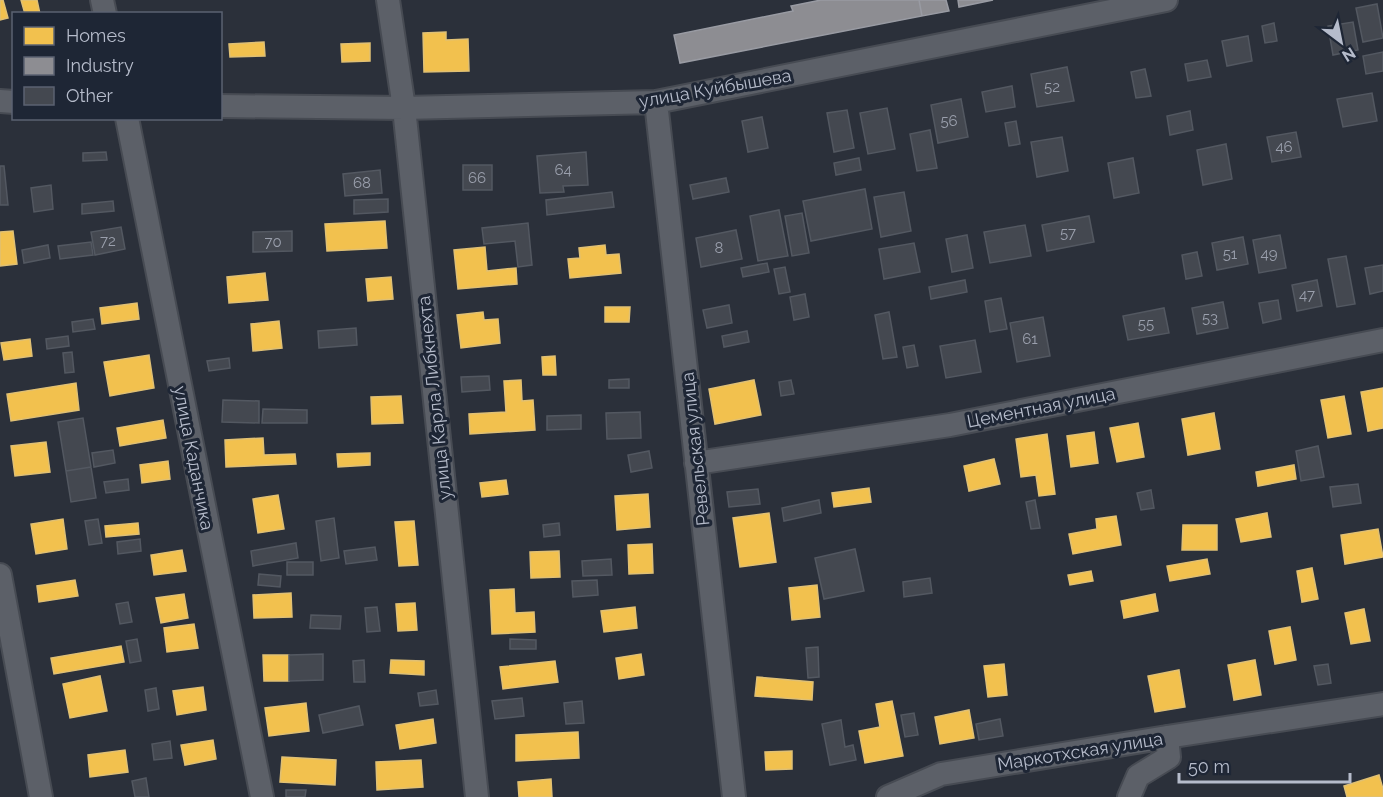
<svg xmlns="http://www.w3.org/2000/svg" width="1383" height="797" font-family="Raleway,sans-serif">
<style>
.homes{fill:#f2c14e;stroke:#e0c074;stroke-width:1.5}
.industry{fill:#8d8d92;stroke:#999ba3;stroke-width:1.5}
.building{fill:#444850;stroke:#535861;stroke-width:1.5}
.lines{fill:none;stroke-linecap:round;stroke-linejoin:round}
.street-casing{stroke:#474b53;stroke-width:26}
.street{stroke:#5c6068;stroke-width:22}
.labels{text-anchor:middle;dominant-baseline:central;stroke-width:6;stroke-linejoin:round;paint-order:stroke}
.number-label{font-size:15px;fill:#9a9fac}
.street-label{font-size:18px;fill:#b6bccb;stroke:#1e2635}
</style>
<rect width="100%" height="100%" fill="#2b303a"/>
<path class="homes" d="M0,0H3L8,18L0,20Z
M21,0H37L40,14H25Z
M446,32V40L468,39L469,71L424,72L423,33Z
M264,42L265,56L230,57L229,44Z
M370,43V61L342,62L341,44Z
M385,221L387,248L327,251L325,224Z
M13,231L17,264L0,266V232Z
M605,245L606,255L619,254L621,273L570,278L568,259L580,258L579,248Z
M485,247L487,271L516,268L517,284L458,289L454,250Z
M265,273L268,300L229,303L227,277Z
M391,277L393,299L368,301L366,279Z
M137,303L139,319L102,324L100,308Z
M605,307H630L629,322H605Z
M483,312L484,320L498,319L500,343L461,348L457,315Z
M279,321L282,348L253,351L251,324Z
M30,339L32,356L4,360L1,343Z
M149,355L154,388L110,396L104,362Z
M555,356L556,375H543L542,357Z
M521,380L522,401L533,400L535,430L470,434L469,414L506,412L504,381Z
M754,380L761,415L715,424L709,389Z
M76,383L79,410L11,421L7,394Z
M1383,388V428L1368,431L1361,392Z
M401,396L403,423L372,424L371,397Z
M1344,396L1351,434L1328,438L1321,400Z
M1214,413L1220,449L1188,455L1182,419Z
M163,420L166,438L120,446L117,428Z
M1138,423L1144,457L1117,462L1110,428Z
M1094,432L1098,463L1071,467L1067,436Z
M1047,434L1055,494L1039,496L1036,475L1021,477L1016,439Z
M263,438L264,455L295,454L296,464L226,467L225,440Z
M46,442L50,472L15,476L11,446Z
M370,453V465L338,467L337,454Z
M994,459L1000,484L969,491L964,466Z
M168,461L170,479L142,483L140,465Z
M1294,465L1296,479L1258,486L1256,472Z
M506,480L508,494L482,497L480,483Z
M869,488L871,502L834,507L832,493Z
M648,494L650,527L617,530L615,496Z
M278,495L284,529L258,533L253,499Z
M769,513L776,562L740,567L733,518Z
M1267,513L1271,537L1241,542L1236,519Z
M1116,516L1121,545L1073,554L1069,534L1097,529L1096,519Z
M63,519L67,549L36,554L31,524Z
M414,521L418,565L399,566L395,522Z
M138,523L139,534L106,537L105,526Z
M1183,525H1217V550H1182Z
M1378,529L1383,557L1345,564L1341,535Z
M652,544L653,573L629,574L628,545Z
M182,550L186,571L154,575L151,555Z
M559,551L560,577L531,578L530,552Z
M1207,559L1210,574L1170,581L1167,566Z
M1312,568L1318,599L1302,602L1297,571Z
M1091,571L1093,581L1070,585L1068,575Z
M75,580L78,596L39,602L37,586Z
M817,585L820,617L792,620L789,588Z
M514,589L515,613L534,612L535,632L492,634L490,590Z
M291,593L292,617L254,618L253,595Z
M184,594L188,618L161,623L156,598Z
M1155,594L1158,611L1124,618L1121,601Z
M415,603L417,630L398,631L396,604Z
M635,607L637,628L604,632L601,611Z
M1364,609L1370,641L1351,644L1345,613Z
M194,624L198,648L167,652L164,628Z
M1290,627L1296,660L1275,664L1269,631Z
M121,646L124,662L54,674L51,658Z
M641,654L644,675L619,679L616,658Z
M263,655H289V681H264Z
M391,660L424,661V675L390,673Z
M1255,660L1261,695L1234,700L1228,665Z
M555,661L558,682L503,689L500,667Z
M1004,664L1007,695L988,697L984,666Z
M1179,670L1185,707L1155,712L1148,676Z
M100,676L107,711L70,718L63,684Z
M757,677L813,682L812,700L755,696Z
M203,687L206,710L177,715L173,691Z
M892,701L903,756L865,763L859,731L880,727L876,704Z
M306,703L309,731L269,736L265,708Z
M969,710L974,738L940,744L935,717Z
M433,719L436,743L400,749L396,725Z
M578,732L579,758L516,761V735Z
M213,740L216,759L185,765L181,745Z
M125,750L128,772L90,777L88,755Z
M792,751V769L766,770L765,752Z
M282,757L336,760L335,785L280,782Z
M421,760L423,787L377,790L376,762Z
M1379,775L1383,789V797H1347L1344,786Z
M551,779L552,797H519L518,782Z"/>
<path class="industry" d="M821,0H919L922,16L680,63L674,35L793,11L791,6Z
M919,0H946L949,11L922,16Z
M958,0H993L959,7Z"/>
<path class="building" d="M1377,4L1383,38L1363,42L1356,8Z
M1353,22L1358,50L1333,55L1328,26Z
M1274,23L1277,41L1265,43L1262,26Z
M1248,36L1252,61L1227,66L1222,41Z
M1383,52V71L1366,74L1363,56Z
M1207,60L1211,77L1188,81L1185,64Z
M1067,67L1074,101L1037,107L1031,74Z
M1145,69L1151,96L1136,98L1131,72Z
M1012,86L1015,107L986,112L982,92Z
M1372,93L1377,121L1343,127L1337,99Z
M961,99L968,137L938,143L931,105Z
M887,108L895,149L868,154L860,113Z
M847,110L854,148L834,152L827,113Z
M1190,111L1193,130L1170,135L1167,116Z
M762,117L768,148L748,152L742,121Z
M1016,121L1020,144L1009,146L1005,123Z
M930,130L937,168L917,171L910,134Z
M1296,132L1301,157L1272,162L1267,137Z
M1062,137L1068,171L1037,177L1031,142Z
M1226,144L1232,179L1203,185L1197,150Z
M106,152L107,160L83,161V153Z
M586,152L588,185L563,186L564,192L540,193L537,156Z
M859,158L861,170L836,175L834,163Z
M1133,158L1139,193L1114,198L1108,163Z
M463,165H492V190H463Z
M0,166H4L8,205H0Z
M380,170L382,193L345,196L343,174Z
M726,178L729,192L693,199L690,185Z
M51,185L53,209L34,212L31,188Z
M865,189L872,229L811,241L803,201Z
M612,192L614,207L547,215L546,200Z
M904,192L911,231L881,237L874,197Z
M388,199V212L354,214V200Z
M113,201L114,211L82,214V204Z
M779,210L788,256L758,261L750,216Z
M802,213L809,253L792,256L785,216Z
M1089,216L1094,242L1047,251L1042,225Z
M528,223L532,265L518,267L515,241L484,244L482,228Z
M1025,225L1031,256L990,263L984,232Z
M121,227L125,249L95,255L91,232Z
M736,230L742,259L701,267L696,238Z
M292,231V251L253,252V232Z
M967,235L973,268L952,272L946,239Z
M1280,235L1286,268L1259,273L1253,240Z
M1243,237L1248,264L1217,270L1212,243Z
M91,242L93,255L60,259L58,246Z
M914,243L920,272L884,279L879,249Z
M48,245L50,258L24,263L22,250Z
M1197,252L1202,276L1186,279L1182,255Z
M1346,256L1355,304L1337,307L1328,259Z
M767,263L769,272L743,277L741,268Z
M1383,265V291L1370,294L1365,268Z
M785,267L790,292L779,294L774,269Z
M965,280L967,292L931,299L929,287Z
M1317,280L1322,306L1297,311L1292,285Z
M805,294L809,317L794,320L790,297Z
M1001,298L1007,329L990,332L985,301Z
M1278,300L1281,319L1263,323L1259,303Z
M1223,302L1228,328L1197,334L1192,308Z
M729,305L732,323L707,328L703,310Z
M1164,308L1169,333L1128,340L1123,316Z
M889,312L897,357L883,359L875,315Z
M1043,317L1050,356L1017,362L1010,323Z
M93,319L95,329L73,332L72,322Z
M356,328L357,345L319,348L318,331Z
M747,331L749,342L724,347L722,336Z
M68,336L69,346L47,349L46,339Z
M975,340L981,372L946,378L940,346Z
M914,345L918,366L907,368L903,347Z
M72,352L74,372L65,373L63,353Z
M229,358L230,368L209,371L207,361Z
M489,376L490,390L462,392L461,377Z
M629,379V388H609V380Z
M791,380L794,394L781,396L779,382Z
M223,400L259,401V423L222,422Z
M263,409L307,410V423H262Z
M640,412L641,438L607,439L606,413Z
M581,415V429L547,430V416Z
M83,418L91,467L66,471L58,422Z
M1318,446L1324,477L1301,481L1296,451Z
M113,450L115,463L94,467L92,453Z
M649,451L652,468L631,472L628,455Z
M91,467L96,498L71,502L66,471Z
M128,479L129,490L106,493L104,482Z
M1358,484L1361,503L1333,507L1330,487Z
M758,489L760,504L729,507L727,492Z
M1151,490L1154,508L1141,510L1137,493Z
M819,500L821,513L784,521L782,508Z
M1035,500L1040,528L1031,529L1026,502Z
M334,518L339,558L321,561L316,521Z
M98,519L102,543L89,545L85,521Z
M559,523L560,535L544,537L543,525Z
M140,539L141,551L118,554L117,542Z
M296,543L298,558L253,566L251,551Z
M375,547L377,560L346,564L344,551Z
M855,549L864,591L824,599L815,558Z
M611,559L612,575L583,576L582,561Z
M287,562H313V575H287Z
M259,574L281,576L280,587L258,585Z
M930,578L932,593L904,597L903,582Z
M597,580L598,595L573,597L572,581Z
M128,602L132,622L120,624L116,604Z
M377,607L380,631L367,632L365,608Z
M311,615L341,616L340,629L310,628Z
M137,639L141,661L130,663L126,641Z
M510,639L536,640V649H510Z
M818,647L819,677L808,678L806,648Z
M323,654V680L289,681V655Z
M364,660L365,682H354L353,661Z
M1328,664L1331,683L1318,685L1314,666Z
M156,688L159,709L148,711L145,690Z
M436,690L438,704L420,706L418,693Z
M522,698L524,716L495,719L492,701Z
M582,701L584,723L566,724L564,703Z
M359,706L363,725L323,733L319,715Z
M914,713L918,735L905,737L901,715Z
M1000,719L1003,736L979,740L976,724Z
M841,720L845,747L853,745L856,760L830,765L822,724Z
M170,741L172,758L154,760L152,744Z
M146,778L149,797H135L132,781Z
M286,790H306L305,797H286Z"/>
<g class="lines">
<defs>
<path id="street" d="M102,0L105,14
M388,0L404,108L477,797
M0,101L14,102
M656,102L734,797
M220,106L404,108L656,102L1166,0
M127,118L262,797
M696,463L950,425L1383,340
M0,575L41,797
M888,797L941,774L1167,737L1383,704
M1129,797L1138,776L1169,757L1167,737"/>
</defs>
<use href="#street" class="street-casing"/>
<use href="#street" class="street"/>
</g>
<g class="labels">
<g class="number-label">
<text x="1052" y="87">52</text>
<text x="949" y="121">56</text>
<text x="1284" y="147">46</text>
<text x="563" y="170">64</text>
<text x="477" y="178">66</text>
<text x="362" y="183">68</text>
<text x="1068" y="233">57</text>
<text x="108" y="241">72</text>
<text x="273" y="242">70</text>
<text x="719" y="248">8</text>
<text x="1230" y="254">51</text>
<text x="1269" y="254">49</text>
<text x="1307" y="295">47</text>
<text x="1210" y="318">53</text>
<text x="1146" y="324">55</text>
<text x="1030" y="339">61</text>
</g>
<g class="street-label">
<text transform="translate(715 88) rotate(-10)">улица Куйбышева</text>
<text transform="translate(434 398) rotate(-96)">улица Карла Либкнехта</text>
<text transform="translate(1041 407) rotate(-11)">Цементная улица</text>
<text transform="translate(695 449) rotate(-96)">Ревельская улица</text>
<text transform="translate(194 458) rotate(79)">улица Каданчика</text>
<text transform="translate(1080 751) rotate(-9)">Маркотхская улица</text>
</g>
</g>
<rect x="12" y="12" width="210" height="108" fill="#1e2635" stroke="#5b6271" stroke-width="1.5"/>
<rect x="24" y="27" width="30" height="18" fill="#f2c14e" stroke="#5b6271" stroke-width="1.5"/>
<text x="66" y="42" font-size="18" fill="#b6bccb">Homes</text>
<rect x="24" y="57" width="30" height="18" fill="#8d8d92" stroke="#5b6271" stroke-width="1.5"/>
<text x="66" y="72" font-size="18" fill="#b6bccb">Industry</text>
<rect x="24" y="87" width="30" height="18" fill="#444850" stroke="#5b6271" stroke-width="1.5"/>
<text x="66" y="102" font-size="18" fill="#b6bccb">Other</text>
<g transform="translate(1341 42) rotate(148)" stroke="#1e2635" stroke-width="4.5" paint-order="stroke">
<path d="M0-4.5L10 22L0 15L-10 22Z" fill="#b6bccb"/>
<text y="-9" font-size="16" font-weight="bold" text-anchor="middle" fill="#b6bccb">N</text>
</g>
<path d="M1179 773v9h171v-9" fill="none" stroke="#b6bccb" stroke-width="3"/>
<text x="1188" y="773" font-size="18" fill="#b6bccb" stroke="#1e2635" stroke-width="4.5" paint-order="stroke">50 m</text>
</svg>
